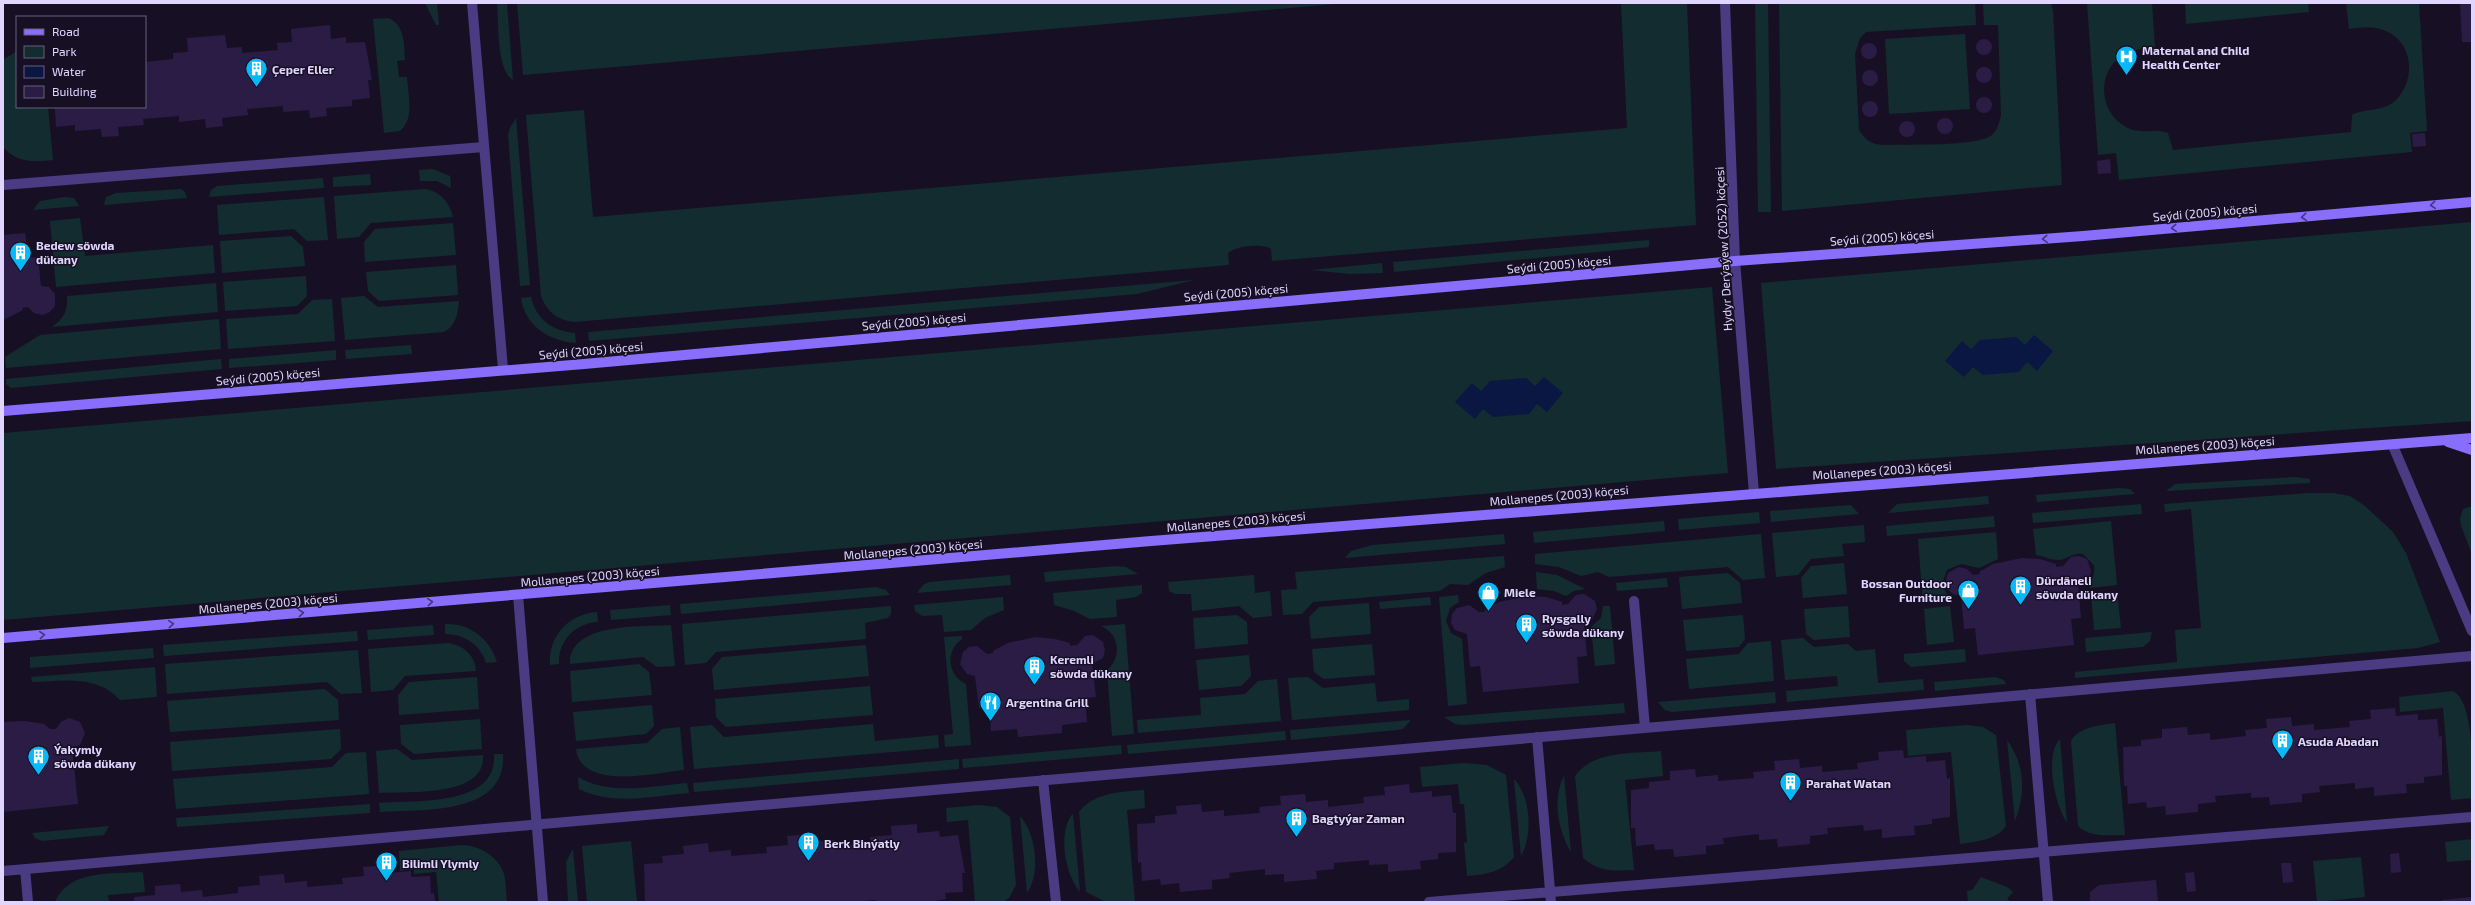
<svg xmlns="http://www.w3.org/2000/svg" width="2475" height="905" font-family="'Exo 2',sans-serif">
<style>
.green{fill:#132c2f}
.water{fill:#0b1743}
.building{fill:#2b1c46}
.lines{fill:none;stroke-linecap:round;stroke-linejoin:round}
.lane{stroke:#4a3c83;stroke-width:10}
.street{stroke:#4a3c83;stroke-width:10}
.secondary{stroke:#886efc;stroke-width:10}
.oneway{stroke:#44367b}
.labels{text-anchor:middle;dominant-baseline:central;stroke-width:3;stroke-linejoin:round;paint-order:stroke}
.poi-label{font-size:12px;font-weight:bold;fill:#e0d5fe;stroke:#171025;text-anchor:start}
.street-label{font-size:12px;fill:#e0d5fe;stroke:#171025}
</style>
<rect width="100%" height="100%" fill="#171025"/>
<path class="green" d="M425,3H437L439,25H436Z
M497,3H507L513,80C496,70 499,22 497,3Z
M517,3H1347L523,75Z
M1621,3H1687L1696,225L1272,261L1271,249C1263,243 1235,246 1228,253L1229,265L574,322C557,320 547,312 541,296L526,115L584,110L593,217L1627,128Z
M1755,3H1768L1771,212H1758Z
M1779,3H1975L1976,25L1866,32L1860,38L1855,54L1859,130C1866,141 1871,144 1883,145C1904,144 1978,147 1992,135C1998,130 1999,122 2001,115L1998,25H1984L1983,3H2051L2053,11L2062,185L1782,211Z
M2087,3H2152L2155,47C2143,49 2130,49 2120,57C2096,75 2100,113 2126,127C2140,135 2154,128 2168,133L2173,150L2351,132L2352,115C2365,108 2383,112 2395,101C2416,81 2414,43 2386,31C2374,26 2362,27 2349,29L2346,3H2419L2427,131L2410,133L2412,152L2119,180L2116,153L2098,155Z
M2185,3H2308L2309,12L2186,24Z
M388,18C405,24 404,45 405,60L397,61L399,77H407C408,95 415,118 400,131L384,133L373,19Z
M1965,34L1970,109L1889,114L1885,39Z
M17,51V107H48L53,160C33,162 17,163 3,147V60Z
M516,118L530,285L520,286L508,135L510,128Z
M433,169L450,176L451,188L437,181H420L419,170Z
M370,174L371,185L333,187V177Z
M323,178L324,188L209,197L211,190L217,186Z
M181,189L185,192L187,198L104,205L106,197L116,193Z
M425,189C440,191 450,203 453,217L371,223L359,237L337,239L334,196Z
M64,197L74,198L79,206L33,210L40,201Z
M324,197L328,240L307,241L294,229L219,235L217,205Z
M80,218L85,256L213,245L215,273L56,287L50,221Z
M2472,222V421L1776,469L1761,283Z
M453,223L456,255L365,262L364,242L375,229Z
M291,236L303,247L305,266L222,273L220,241Z
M1649,240V247L1394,272L1393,262Z
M1382,263L1383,273L1350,274L1311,270Z
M456,265L458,295L379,301L368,291L366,272Z
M306,276L307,296L297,306L225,311L223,282Z
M1194,280L1137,294L589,341L588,332Z
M216,283L218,312L52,327C64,318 68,311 67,296Z
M1712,287L1728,473L3,620V433Z
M364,296L378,307L459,301C458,313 456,326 444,332L345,340L341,298Z
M531,297C536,319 552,331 575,333L576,343C549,341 525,326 521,298Z
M332,299L335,341L228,349L226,319L298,314L312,300Z
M219,319L221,349L6,368L5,357L40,335Z
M411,345L412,354L346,359L345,350Z
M336,350V360L229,368V359Z
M221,359L222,369L11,388L6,384V379Z
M2295,477L2310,479V483L2166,491L2175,484Z
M2119,488L2130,489L2135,494L2037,502L2036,495Z
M2309,493H2333L2350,496L2365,506L2393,532L2406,553L2440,642L2418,648L2075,678V672L2177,662L2175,630L2201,628L2191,509L2165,512L2164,504Z
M1988,496L1989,504L1888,513L1897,504Z
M2141,504L2142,514L2033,523L2032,513Z
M1851,505L1859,514L1771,522L1770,511Z
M2472,506V554L2461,526L2460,519L2463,509Z
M1759,512L1760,523L1679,530L1678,519Z
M1994,516L1995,527L1887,536L1886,526Z
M1664,521L1665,531L1534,543L1533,532Z
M2111,521L2117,585L2090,588C2090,580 2096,574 2094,565L2083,554C2072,552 2067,560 2058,560C2051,560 2043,556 2036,555L2033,529Z
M1864,525L1865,542L1842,544L1844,556L1811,559L1798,575L1776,577L1772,533Z
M1996,532L1998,559L1979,568L1961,564L1947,570L1942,584L1950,601L1923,603L1918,539Z
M1504,534L1505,544L1345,558L1351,551L1372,545Z
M1761,534L1765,578L1743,580L1728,567L1609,577L1598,572L1581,576L1559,567L1535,564V554Z
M1504,556L1505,567L1486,573L1468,585L1450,584L1440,591L1313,602L1302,614L1283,615L1281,590L1297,589L1295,572Z
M1844,563L1847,594L1803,598L1801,578L1811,566Z
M1116,566L1126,567L1138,574L1045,582L1044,572Z
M1536,572L1557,575L1585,589L1574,591L1566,596L1554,591L1537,589Z
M1728,573L1740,583L1742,603L1682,609L1679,577Z
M1010,575L1011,585L917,593L923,585L929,582Z
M1254,575L1255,593L1270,591L1272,616L1253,618L1239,606L1192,611L1191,594H1175L1169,591L1168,582Z
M1667,578L1668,587L1617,591L1616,583Z
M1142,585V593L1136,597L1116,600L1117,617L1090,619L1074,611L1054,605L1053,593Z
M876,587L886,590L890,595L681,614L680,604Z
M2117,592L2121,628L2094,630L2091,594Z
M1458,595L1459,602L1450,608L1446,621L1451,633L1462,639L1467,704L1448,706L1439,597Z
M1003,597L1004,610L985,618L971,630L944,632L942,615L922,616L915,611L914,605Z
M1430,597L1431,605L1380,609L1379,602Z
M1369,603L1371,634L1311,639L1309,617L1319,607Z
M670,605L671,615L611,620L610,610Z
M891,606V614L888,618L865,623L866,639L716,652L706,663L685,665L682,624Z
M1603,606H1610L1615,664L1595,666L1591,627L1601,618Z
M1848,606L1850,637L1814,640L1806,634L1804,609Z
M1950,606L1954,642L1927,645L1924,609Z
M597,612L598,622C575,623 558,641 559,664L550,665C548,636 569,614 597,612Z
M1237,615L1247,622L1248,644L1195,649L1193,618Z
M1743,615L1745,639L1739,647L1686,651L1683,620Z
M445,624C470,623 490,639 497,662L486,663C481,645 464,634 445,634Z
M1125,624L1134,734L1112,736L1107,670C1122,658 1120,634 1101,626Z
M433,625L434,635L368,640L367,630Z
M671,625L675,666L657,667L643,657L570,664C569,622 642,627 671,625Z
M357,631L358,641L164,656L163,645Z
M2152,632L2150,641L2143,647L2086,652L2085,638Z
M962,636V639C945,651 947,675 966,684L971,745L945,747L944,735L953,734L944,637Z
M1803,638L1814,647L1848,644L1856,651L1875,649L1878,683L1923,679L1924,690L1787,702L1786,691L1838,686L1837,676L1785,680L1781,640Z
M1771,641L1774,681L1689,689L1686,659L1739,654L1748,643Z
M449,643C464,646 475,655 476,671L405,676L393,690L371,692L368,649Z
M1372,644L1375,675L1324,679L1314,672L1312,649Z
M866,645L869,676L714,690L712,669L722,657Z
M153,648L154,658L30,668V657Z
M1965,649L1966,662L1911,667L1904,661V654Z
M358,650L362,693L341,694L327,682L167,694L165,664Z
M1249,655L1251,676L1241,686L1199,690L1196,660Z
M639,664L649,672L652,695L572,702L570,671Z
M155,667L157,697L120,700C97,674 62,681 32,682L31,677Z
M477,677L479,709L399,715L398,695L409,682Z
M1308,677L1323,688L1375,683L1377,702L1409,699V710L1292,720L1288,678Z
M1995,677L2004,680L2006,684L1935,691L1934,682Z
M1277,679L1281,721L1138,733L1137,720L1201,715L1200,698L1245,694L1258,681Z
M870,686L873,715L726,727L716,717L715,699Z
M325,689L338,700L339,720L170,732L167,701Z
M2453,691C2475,702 2472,772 2472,798L2451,800L2443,708L2400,712L2399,697Z
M1775,692L1776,703L1672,712L1665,710L1658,702Z
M1624,703L1625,713L1463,725L1455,724L1444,717Z
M652,705L654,726L646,734L576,741L573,712Z
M480,719L482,749L414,754L401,744L400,725Z
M1411,720L1403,729L1397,730L1291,740L1290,730Z
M2115,723L2125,835C2110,835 2090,838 2078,826L2071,741C2079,727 2100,725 2115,723Z
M873,724L875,741L938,735L939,748L694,769L690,727L712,725L724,737Z
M1967,725L1983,727L1996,735L2006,826C1997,840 1975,842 1960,844L1951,752L1908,756L1906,730Z
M680,727L684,770C655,773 581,791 576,749L647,743L662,729Z
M340,729L341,749L331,759L172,771L170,742Z
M1285,731L1286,740L1128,754L1127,745Z
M2060,739L2067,823C2055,805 2044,755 2060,739Z
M2007,740C2025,765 2026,793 2015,821Z
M1121,745L1122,754L963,768L962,759Z
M397,749L412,760L483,755C486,798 408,791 379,793L376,751Z
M1661,751L1663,776L1625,780L1634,870C1614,871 1599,872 1583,858L1575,776C1593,750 1633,754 1661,751Z
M366,752L369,794L176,809L173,779L332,767L346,753Z
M494,754H503C507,816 422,809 380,812L379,803C415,800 498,807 494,754Z
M959,759V769L694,792L693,783Z
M1464,763L1487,765L1506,775L1514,857C1501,873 1486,874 1467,876L1464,843L1467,842L1464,804H1460L1458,784L1422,787L1420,767Z
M1564,776L1571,852C1558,831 1552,799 1564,776Z
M578,777C611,796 651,786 687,783L689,793C653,796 612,806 579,789Z
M1514,779C1531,797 1533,835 1521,856Z
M1144,790L1145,808L1127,810L1135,902H1106L1086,892L1079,812C1094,792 1121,792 1144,790Z
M370,804V813L177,827L176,818Z
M979,805L997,807L1010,817L1016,885L1009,898L1003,902H975L968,820L947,822L946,808Z
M1073,813L1080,892C1065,874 1057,833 1073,813Z
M1020,816C1036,833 1041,873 1027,893Z
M109,826L104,835L42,841L35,838L32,833Z
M2472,839V860L2447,862L2445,842Z
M631,841L637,902H587L582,846Z
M462,845C479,845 499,857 504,874C506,882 506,893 507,902H439L436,872L414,874V869L400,871L399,851Z
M573,849L578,902H568L566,862Z
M2361,857L2365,897L2317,902L2313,861Z
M143,872L145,892L108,895L109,902H55C69,869 113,874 143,872Z
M1981,877L2007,887L2013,892L2007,899L2011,902H1968L1967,891L1972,890Z"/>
<path class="water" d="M2034,335L2053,351L2037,371L2027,362L2019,372L1983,375L1973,367L1964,377L1945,361L1962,341L1971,349L1980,340L2016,337L2025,345Z
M1544,377L1563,393L1547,412L1537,404L1529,414L1493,417L1483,409L1475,419L1455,402L1472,383L1481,391L1490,381L1526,378L1535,386Z"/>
<path class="building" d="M2460,3H2472V42H2462Z
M330,25L331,39L346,37V43L365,42L372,80H368L370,98L352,100V106L326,108L327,116L310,118L309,110L283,112V106L247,109L248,115L222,118L223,126L206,128L205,119L179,122V116L143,119L144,125L118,127L119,136L102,137L101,129L75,131V125L56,127L55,109L51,107H145V62L173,59V53L188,52L187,38L225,35L227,48L242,47V53L278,50L277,43L292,42L291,29Z
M1976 47a8 8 0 1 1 16 0a8 8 0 1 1-16 0Z
M1861 51a8 8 0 1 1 16 0a8 8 0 1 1-16 0Z
M1976 75a8 8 0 1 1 16 0a8 8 0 1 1-16 0Z
M1862 78a8 8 0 1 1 16 0a8 8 0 1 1-16 0Z
M1976 105a8 8 0 1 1 16 0a8 8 0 1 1-16 0Z
M1862 109a8 8 0 1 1 16 0a8 8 0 1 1-16 0Z
M1937 126a8 8 0 1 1 16 0a8 8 0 1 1-16 0Z
M1899 129a8 8 0 1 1 16 0a8 8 0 1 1-16 0Z
M2425,133L2426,146L2413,147L2412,134Z
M2110,159L2111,173L2098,174L2097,161Z
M25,233L28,258L38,257L41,286L49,287L55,294V306L50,312L43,315L34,313L28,307L22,308L23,310L3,320V235Z
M2079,556L2087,559L2091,571L2089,579L2078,585L2081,618L2071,619L2074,645L1978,655L1975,628L1964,629L1961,596L1953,594L1947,589L1946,580L1948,573L1959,567L1967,569L1973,575L1980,574L1979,572L1993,564L2022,558L2040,559L2056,564V567L2063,566L2071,557Z
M1584,594L1595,601L1597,609L1592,620L1584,623L1587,656L1577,657L1579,683L1483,692L1480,666L1470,667L1467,634L1455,630L1451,623L1452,614L1457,608L1469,605L1479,612H1485V610L1499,602L1527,596L1546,597L1562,602V605L1568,604L1576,595Z
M1093,635L1103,642L1105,650L1103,658L1092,664L1096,697L1085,698L1087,722L1062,725V733L1018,737L1017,729L991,731L989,707L979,708L975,676L967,674L960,664L963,652L969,647L977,646L987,654L993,653V651L1008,643L1036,637L1055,639L1070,643V646L1077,645L1085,636Z
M2395,708L2396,716L2418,714V720L2437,719L2439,737L2442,736V775L2424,777V783L2406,784L2407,793L2374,796V787L2355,789V783L2319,786L2320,792L2302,794V802L2270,805L2269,797L2251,798V793L2215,796L2216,802L2198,804V812L2166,815L2165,806L2147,808L2146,802L2128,804L2127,786H2124L2123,747L2141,746V740L2162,738V729L2187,727L2188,735L2210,733V740L2246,736L2245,730L2267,728L2266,719L2291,717L2292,726L2314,724V730L2350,727L2349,721L2371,719L2370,710Z
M69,718L80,722L85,733L80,745L72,748L78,804L3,812V722L25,721L44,724L50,729H56L61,722Z
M1903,750L1904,758L1926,756V762L1945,760L1947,779L1950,778V817L1932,819V824L1914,826L1915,835L1882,838V829L1864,831L1863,825L1827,828L1828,834L1810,836V844L1778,847L1777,839L1759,840V834L1723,838L1724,844L1706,846V854L1674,857L1673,849L1655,850L1654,844L1636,846L1635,828H1631V790L1649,788V782L1670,780V771L1695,769L1696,777L1718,775V781L1754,778L1753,772L1775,770L1774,761L1799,759L1800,768L1822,766V772L1858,769L1857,763L1879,760L1878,752Z
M1409,784L1410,793L1432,791V797L1451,795L1453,813H1456V852L1438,853V859L1420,861L1421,869L1388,872V864L1369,865V860L1334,863V869L1316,871L1317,879L1284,882V874L1265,875V869L1229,873L1230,878L1212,880V889L1180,892L1179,883L1161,885L1160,879L1142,881L1141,862L1138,863L1137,824L1155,823V816L1177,814L1176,806L1201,804L1202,812L1224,810V816L1260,813L1259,807L1281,805L1280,796L1305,794L1306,802L1328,800V807L1364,803L1363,797L1385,795L1384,787Z
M917,824V833L939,831L940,837L958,835L965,873H962L963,892L945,893L946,899L927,902H876V900L850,902H645L644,864L663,863L662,856L684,854L683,846L708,843L709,852L731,850V856L767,853L766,847L788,845L787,836L812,834L813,842L835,840L836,846L871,843L870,837L892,835L891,826Z
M2399,853L2401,872L2391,873L2390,854Z
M2281,863H2291L2293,882L2283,883Z
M388,865L389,873L411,871V877L430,876L431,894L434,893L435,902H134V897L155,895V886L180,884L181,892L202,890L203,897L238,893V887L260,885L259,876L284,874L285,883L307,881V887L343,884L342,878L364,876L363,867Z
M2194,872L2196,891L2187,892L2185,873Z
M2156,880L2158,902H2090V892L2099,885Z
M2472,897V902H2442V900Z"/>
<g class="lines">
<path class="lane" d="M3,185L484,147
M1634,601L1645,728
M2030,694L2048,902
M1537,737L1551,902
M1043,780L1056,902
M25,869L28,902
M3,871L2472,656
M1429,902L2472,817"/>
<path class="street" d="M472,3L503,369
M1725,3L1735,261L1754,493
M2393,446L2472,631
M518,595L543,902"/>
<path class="secondary" d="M3,411L584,364L1735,261L2083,236L2472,202
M2448,442L2472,450
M3,638L1151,541L2472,438"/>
</g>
<defs><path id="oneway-chevron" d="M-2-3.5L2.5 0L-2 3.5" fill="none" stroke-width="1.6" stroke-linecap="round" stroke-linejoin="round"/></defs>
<g class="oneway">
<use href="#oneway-chevron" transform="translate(2433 205) rotate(175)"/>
<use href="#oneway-chevron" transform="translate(2304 217) rotate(175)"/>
<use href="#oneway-chevron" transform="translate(2174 228) rotate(175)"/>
<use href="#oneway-chevron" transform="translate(2045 239) rotate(176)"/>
<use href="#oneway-chevron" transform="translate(430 602) rotate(-5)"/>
<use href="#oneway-chevron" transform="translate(301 613) rotate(-5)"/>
<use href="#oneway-chevron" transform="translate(171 624) rotate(-5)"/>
<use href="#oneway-chevron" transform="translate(42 635) rotate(-5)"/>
</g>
<defs>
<symbol id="hospital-pin" viewBox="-11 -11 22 30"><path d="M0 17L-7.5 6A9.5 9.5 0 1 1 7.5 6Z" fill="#06baf9" stroke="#171025"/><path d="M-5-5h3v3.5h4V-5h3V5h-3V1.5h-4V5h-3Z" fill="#fff"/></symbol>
<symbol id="building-pin" viewBox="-11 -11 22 30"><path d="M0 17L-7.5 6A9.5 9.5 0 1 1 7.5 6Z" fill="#06baf9" stroke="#171025"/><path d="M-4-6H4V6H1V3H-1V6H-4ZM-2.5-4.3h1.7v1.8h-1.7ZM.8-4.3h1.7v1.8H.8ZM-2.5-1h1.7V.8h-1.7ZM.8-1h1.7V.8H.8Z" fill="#fff"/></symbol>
<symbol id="shop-pin" viewBox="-11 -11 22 30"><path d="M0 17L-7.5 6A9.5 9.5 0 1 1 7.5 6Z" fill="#06baf9" stroke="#171025"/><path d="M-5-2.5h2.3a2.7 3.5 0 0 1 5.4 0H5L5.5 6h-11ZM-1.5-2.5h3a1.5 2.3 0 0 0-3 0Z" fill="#fff"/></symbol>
<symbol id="restaurant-pin" viewBox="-11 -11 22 30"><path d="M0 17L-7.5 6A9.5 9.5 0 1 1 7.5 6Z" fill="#06baf9" stroke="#171025"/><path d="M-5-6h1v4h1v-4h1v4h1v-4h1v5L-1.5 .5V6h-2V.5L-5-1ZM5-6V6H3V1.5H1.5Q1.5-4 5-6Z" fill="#fff"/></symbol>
</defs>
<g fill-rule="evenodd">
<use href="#hospital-pin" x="2114" y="44" width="25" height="34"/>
<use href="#building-pin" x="244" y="56" width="25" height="34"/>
<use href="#building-pin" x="8" y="240" width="25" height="34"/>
<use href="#building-pin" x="2008" y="574" width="25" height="34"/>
<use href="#shop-pin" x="1956" y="578" width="25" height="34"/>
<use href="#shop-pin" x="1476" y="580" width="25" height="34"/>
<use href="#building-pin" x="1514" y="612" width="25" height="34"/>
<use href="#building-pin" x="1022" y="654" width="25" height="34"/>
<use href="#restaurant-pin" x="978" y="690" width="25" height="34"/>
<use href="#building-pin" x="2270" y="728" width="25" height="34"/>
<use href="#building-pin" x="26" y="744" width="25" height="34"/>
<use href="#building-pin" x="1778" y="770" width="25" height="34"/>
<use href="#building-pin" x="1284" y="806" width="25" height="34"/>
<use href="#building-pin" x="796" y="830" width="25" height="34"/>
<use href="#building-pin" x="374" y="850" width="25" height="34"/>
</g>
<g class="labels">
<g class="poi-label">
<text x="2142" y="50">Maternal and Child<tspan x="2142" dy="14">Health Center</tspan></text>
<text x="272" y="69">Çeper Eller</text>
<text x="36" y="245">Bedew söwda<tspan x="36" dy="14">dükany</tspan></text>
<text x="2036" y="580">Dürdäneli<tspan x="2036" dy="14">söwda dükany</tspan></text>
<text x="1952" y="583" text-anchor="end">Bossan Outdoor<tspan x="1952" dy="14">Furniture</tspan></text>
<text x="1504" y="592">Miele</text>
<text x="1542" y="618">Rysgally<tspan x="1542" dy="14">söwda dükany</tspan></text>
<text x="1050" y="659">Keremli<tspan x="1050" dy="14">söwda dükany</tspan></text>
<text x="1006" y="702">Argentina Grill</text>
<text x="2298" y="741">Asuda Abadan</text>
<text x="54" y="749">Ýakymly<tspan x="54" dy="14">söwda dükany</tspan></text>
<text x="1806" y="783">Parahat Watan</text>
<text x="1312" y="818">Bagtyýar Zaman</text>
<text x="824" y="843">Berk Binýatly</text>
<text x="402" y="863">Bilimli Ylymly</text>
</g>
<g class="street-label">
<text transform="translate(2205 212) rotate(-5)">Seýdi (2005) köçesi</text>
<text transform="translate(1882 237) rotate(-4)">Seýdi (2005) köçesi</text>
<text transform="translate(1723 249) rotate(-93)">Hydyr Derýaýew (2052) köçesi</text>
<text transform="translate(1559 264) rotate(-5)">Seýdi (2005) köçesi</text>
<text transform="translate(1236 292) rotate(-5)">Seýdi (2005) köçesi</text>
<text transform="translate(914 321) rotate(-5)">Seýdi (2005) köçesi</text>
<text transform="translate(591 350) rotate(-5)">Seýdi (2005) köçesi</text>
<text transform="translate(268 376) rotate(-5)">Seýdi (2005) köçesi</text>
<text transform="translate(2205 445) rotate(-4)">Mollanepes (2003) köçesi</text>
<text transform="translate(1882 470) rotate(-4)">Mollanepes (2003) köçesi</text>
<text transform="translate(1559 495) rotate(-5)">Mollanepes (2003) köçesi</text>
<text transform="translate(1236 521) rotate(-5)">Mollanepes (2003) köçesi</text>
<text transform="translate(913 549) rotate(-5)">Mollanepes (2003) köçesi</text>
<text transform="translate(590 576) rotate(-5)">Mollanepes (2003) köçesi</text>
<text transform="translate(268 603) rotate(-5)">Mollanepes (2003) köçesi</text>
</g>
</g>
<rect width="2475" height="905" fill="none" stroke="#e0d5fe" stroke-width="8"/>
<rect x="16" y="16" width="130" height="92" fill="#171025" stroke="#675f7c"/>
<rect x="24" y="29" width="20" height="6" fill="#886efc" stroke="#675f7c"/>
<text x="52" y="36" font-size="12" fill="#e0d5fe">Road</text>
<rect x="24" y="46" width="20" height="12" fill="#132c2f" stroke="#675f7c"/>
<text x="52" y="56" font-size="12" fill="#e0d5fe">Park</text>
<rect x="24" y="66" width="20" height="12" fill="#0b1743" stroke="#675f7c"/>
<text x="52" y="76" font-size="12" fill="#e0d5fe">Water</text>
<rect x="24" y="86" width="20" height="12" fill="#2b1c46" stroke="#675f7c"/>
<text x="52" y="96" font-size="12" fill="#e0d5fe">Building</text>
</svg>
